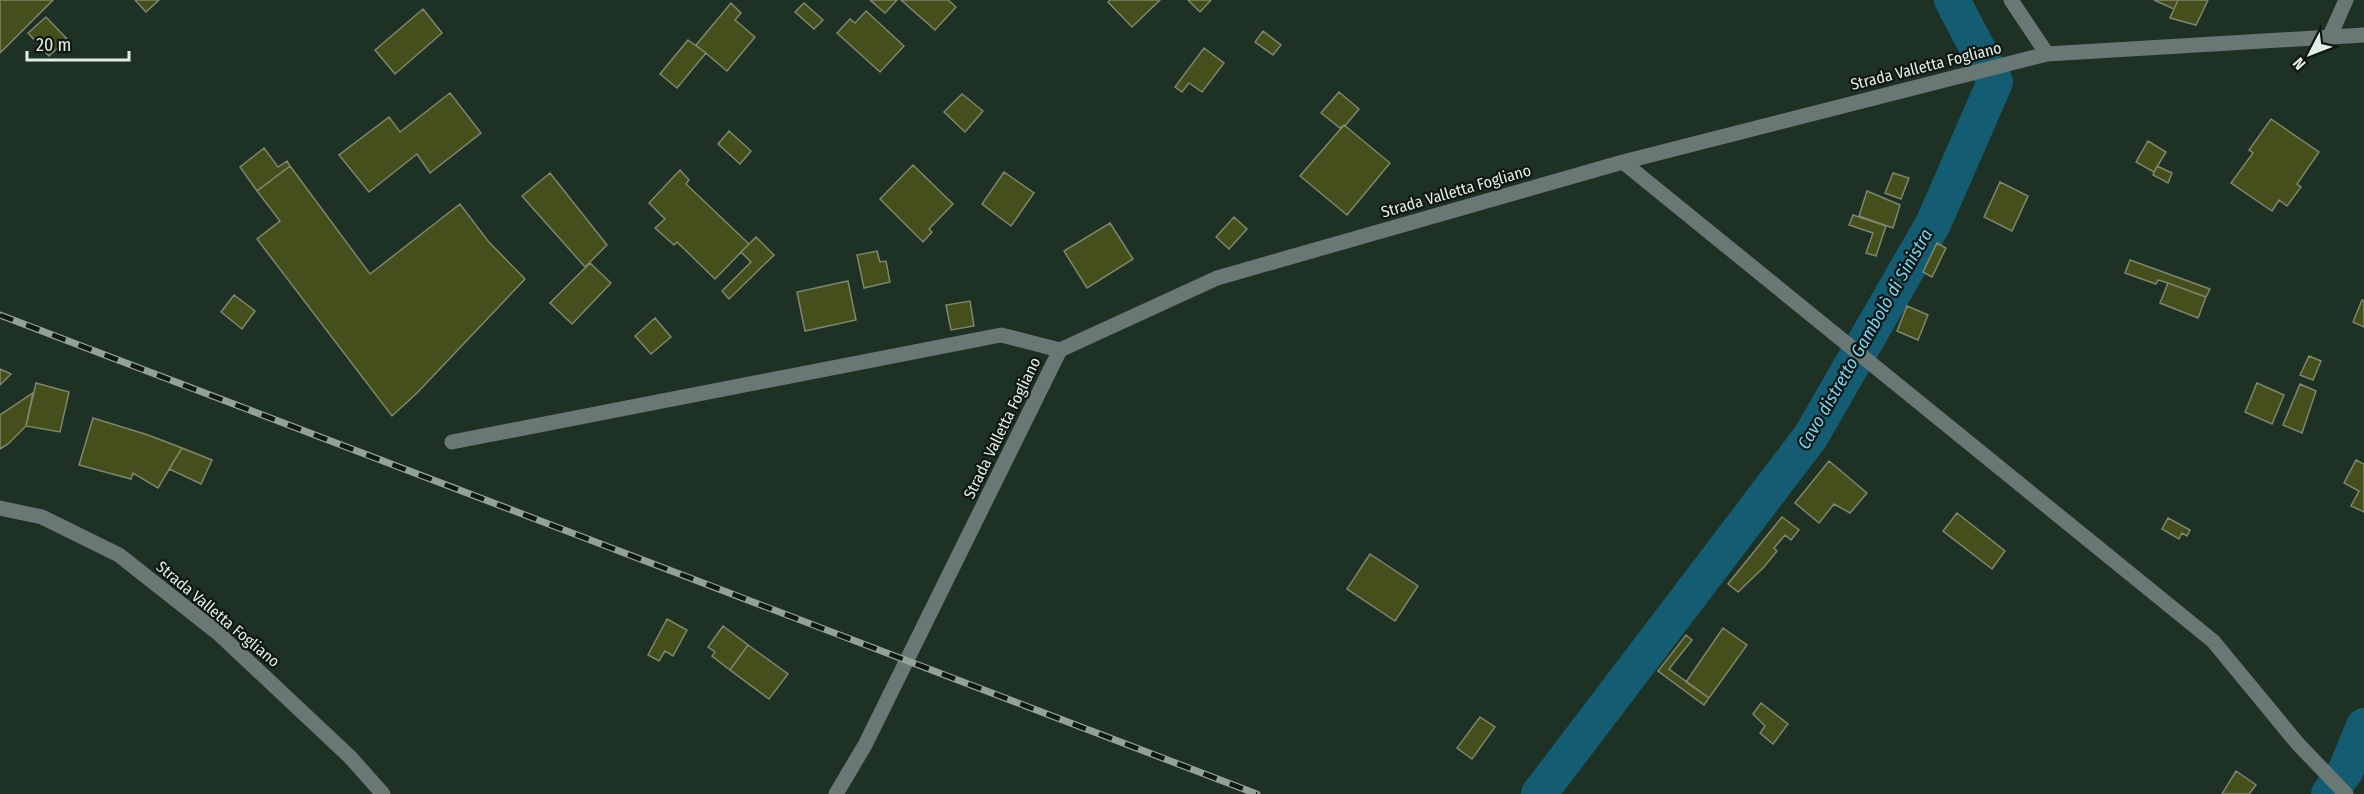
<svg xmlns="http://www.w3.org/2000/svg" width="2364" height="794" font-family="'Fira Sans Condensed',sans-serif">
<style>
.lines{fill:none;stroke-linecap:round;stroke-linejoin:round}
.canal{stroke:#135c72;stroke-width:36}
.building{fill:#454f1b;stroke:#7f866d;stroke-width:1.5}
.minor{stroke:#697775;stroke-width:15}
.rail-casing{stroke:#93a297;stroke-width:7}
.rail{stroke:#0e1711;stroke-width:4.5;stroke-dasharray:14;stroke-linecap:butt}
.labels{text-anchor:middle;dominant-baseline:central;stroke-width:4.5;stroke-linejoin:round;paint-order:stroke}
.street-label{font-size:16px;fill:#e2eee5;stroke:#0e1711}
.water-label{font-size:18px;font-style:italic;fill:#72d6fa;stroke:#0e1711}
</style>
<rect width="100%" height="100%" fill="#1d3224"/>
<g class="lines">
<path class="canal" d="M1539,794L1811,436L1933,224L1995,82L1952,0
M2329,794L2346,770L2364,726"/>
</g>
<path class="building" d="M0,0H53L0,53Z
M135,0H159L146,12Z
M870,0H897L885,13Z
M901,0H948L956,7L935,30Z
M1110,0H1160L1132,27L1108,2Z
M1188,0H1211L1200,12Z
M2154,0H2178L2174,9Z
M2178,0H2208L2196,25L2170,18Z
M731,3L741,13L735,20L755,37L727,71L696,45Z
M804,3L823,20L814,29L795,12Z
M423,9L442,33L395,74L375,50Z
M866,11L904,46L880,72L837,33L850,19L855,23Z
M46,17L67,39L49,56L28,33Z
M1263,31L1281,45L1273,55L1255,42Z
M688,40L706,53L677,88L660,74Z
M1204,48L1224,63L1202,92L1189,83L1182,92L1175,87Z
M1339,92L1359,109L1345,126L1344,125L1340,128L1321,113Z
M450,93L481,133L430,173L417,154L369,192L339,155L389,117L400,132Z
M962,94L983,111L965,132L944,112Z
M2271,119L2319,152L2297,184L2301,187L2287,206L2279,200L2272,211L2231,183L2253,153L2249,150Z
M1344,125L1390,163L1347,215L1300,176Z
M729,131L751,151L740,164L718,144Z
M2148,141L2166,152L2154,172L2136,162Z
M264,148L278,167L287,161L290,166L257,191L240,167Z
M913,165L953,204L929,229L932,232L923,242L880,199Z
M290,166L370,274L460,204L488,241L525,279L417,393L392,416L257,239L280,221L257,191Z
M2157,166L2172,173L2168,183L2153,175Z
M680,170L689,180L686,184L749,244L715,279L677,242L674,245L655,228L665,219L649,203Z
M1004,172L1034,193L1011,226L982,204Z
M550,173L607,245L585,267L522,196Z
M1893,173L1909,178L1901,199L1885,193Z
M2000,182L2028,196L2012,231L1984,217Z
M1867,191L1900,205L1893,228L1859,216Z
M1853,215L1886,226L1876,256L1866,253L1873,233L1849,225Z
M1234,217L1247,229L1229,249L1216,237Z
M1110,223L1133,259L1087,288L1064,251Z
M756,237L774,255L729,299L722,291L751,262L741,252Z
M1937,243L1946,248L1932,277L1923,272Z
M877,251L880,262L886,261L890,282L864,288L857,255Z
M2130,260L2210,289L2206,297L2168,283L2158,280L2156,284L2125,273Z
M590,263L611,283L572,324L550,303Z
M848,281L856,320L805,331L797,292Z
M2168,283L2206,297L2198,318L2160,303Z
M234,295L255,311L242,329L221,312Z
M2362,300L2364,301V327L2353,322Z
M970,301L974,326L951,330L946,305Z
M1907,306L1928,315L1918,340L1897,331Z
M655,318L671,337L651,354L635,336Z
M2309,356L2321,361L2313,380L2300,375Z
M0,369L11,374L0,385Z
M36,383L69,392L60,432L26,426Z
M2257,383L2284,395L2272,424L2245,412Z
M2300,384L2316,391L2302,433L2283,425Z
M33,393L26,426L8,444L0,449V415Z
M93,418L148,435L182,448L158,488L133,473L131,479L79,465Z
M182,448L212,460L201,484L169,469Z
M2356,460L2364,464V512L2351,506L2359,491L2344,483Z
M1829,461L1867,493L1850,513L1834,504L1819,523L1795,503Z
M1957,513L2005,551L1992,569L1943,531Z
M1782,517L1799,530L1791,540L1785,535L1774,548L1777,551L1764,567L1738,592L1728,584Z
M2168,518L2190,530L2187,536L2182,533L2179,539L2162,529Z
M1370,554L1418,586L1395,621L1347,589Z
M667,619L687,630L673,656L665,651L659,661L648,655Z
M723,626L748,645L730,670L712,656L715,652L708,647Z
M1723,628L1747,645L1709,698L1686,682Z
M1686,635L1692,640L1669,669L1709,698L1704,705L1658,671Z
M748,645L788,674L769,699L730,670Z
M1761,703L1788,724L1773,744L1760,733L1765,726L1753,714Z
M1480,717L1495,727L1472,759L1457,748Z
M2236,771L2256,785L2249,794H2222Z"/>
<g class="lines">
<path class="minor" d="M2011,0L2047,54
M2329,38L2346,0
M1623,162L2213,641L2298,744L2346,794
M452,442L1001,335L1060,350
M0,508L42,517L119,555L218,633L350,757L383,794
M836,794L865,745L1060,350L1217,278L1623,162L2047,54L2364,35"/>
<defs>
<path id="rail" d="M0,315L1257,794"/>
</defs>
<use href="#rail" class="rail-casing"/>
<use href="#rail" class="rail"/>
</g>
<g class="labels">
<g class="street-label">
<text transform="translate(1926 66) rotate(-14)">Strada Valletta Fogliano</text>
<text transform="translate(1456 191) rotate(-16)">Strada Valletta Fogliano</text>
<text transform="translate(1002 428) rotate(-64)">Strada Valletta Fogliano</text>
<text transform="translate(218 614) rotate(40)">Strada Valletta Fogliano</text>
</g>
<g class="water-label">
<text transform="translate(1865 339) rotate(-60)">Cavo distretto Gambolò di Sinistra</text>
</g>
</g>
<g transform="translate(2310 54) rotate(228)" stroke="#0e1711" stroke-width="4.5" paint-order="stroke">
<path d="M0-4.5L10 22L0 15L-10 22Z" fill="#e2eee5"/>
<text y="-9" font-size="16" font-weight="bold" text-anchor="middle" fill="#e2eee5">N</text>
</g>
<path d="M27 51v9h102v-9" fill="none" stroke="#e2eee5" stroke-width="3"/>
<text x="36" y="51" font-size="18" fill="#e2eee5" stroke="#0e1711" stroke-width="4.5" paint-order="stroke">20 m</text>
</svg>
